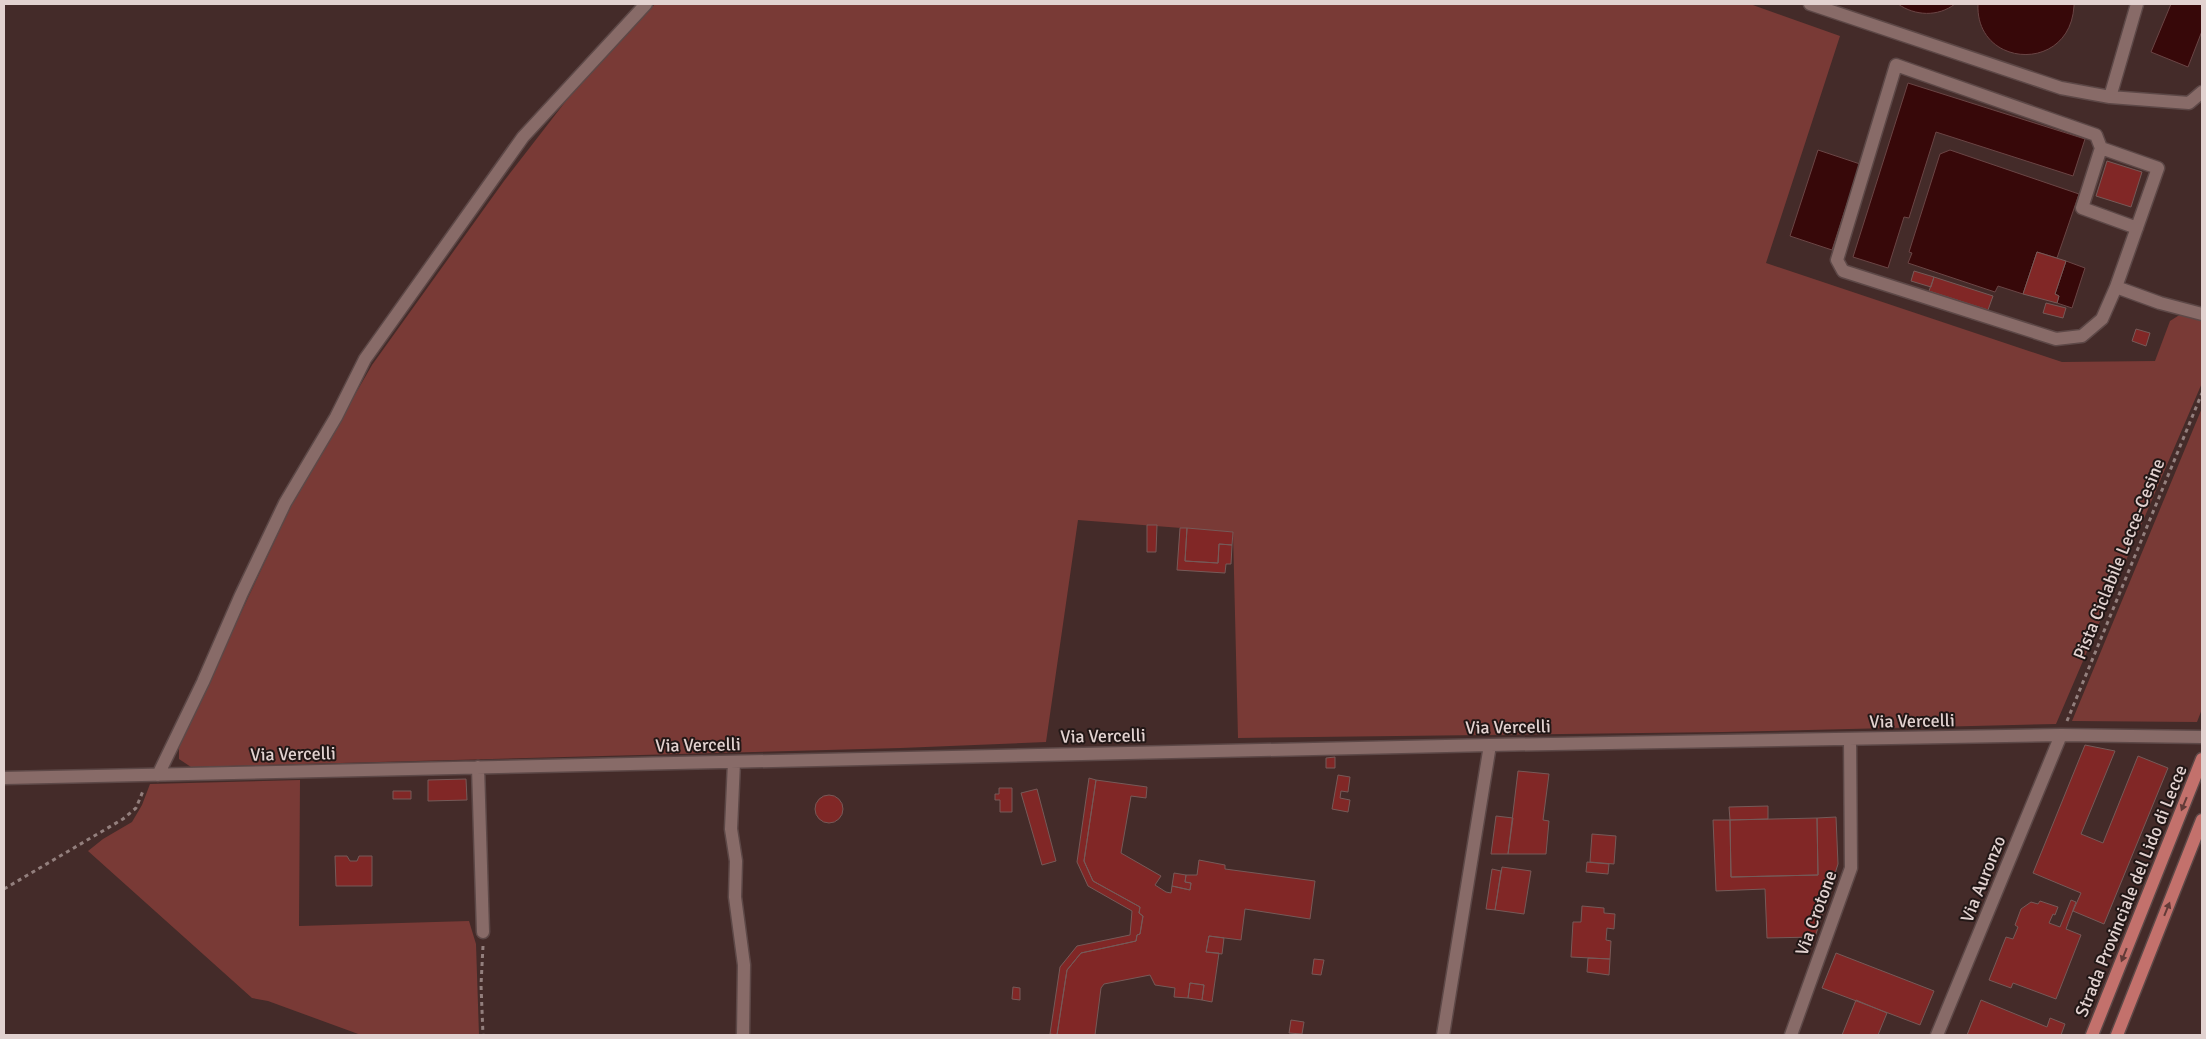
<svg xmlns="http://www.w3.org/2000/svg" width="2206" height="1039" font-family="Signika,sans-serif">
<style>
.green{fill:#793a36}
.water{fill:#370809;stroke:#6a4545}
.building{fill:#812726;stroke:#765a58}
.lines{fill:none;stroke-linecap:round;stroke-linejoin:round}
.minor-casing{stroke:#5d4847;stroke-width:15}
.major-casing{stroke:#5d4847;stroke-width:15}
.path{stroke:#937f7d;stroke-width:3;stroke-dasharray:4 4;stroke-linecap:butt}
.minor{stroke:#886b68;stroke-width:12}
.major{stroke:#c3716c;stroke-width:12}
.oneway{fill:#623b38}
.labels{text-anchor:middle;dominant-baseline:central;stroke-width:4;stroke-linejoin:round;paint-order:stroke}
.street-label{font-size:18px;fill:#e2d2d0;stroke:#221716}
</style>
<rect width="100%" height="100%" fill="#442b29"/>
<path class="green" d="M655,4H1750L1840,36L1766,263L2062,362L2155,361L2170,321L2181,314L2202,321V383L2056,724L1723,732L1238,738L1233,532L1078,520L1046,742L901,748L191,767L179,759V745L291,506L372,365L504,181L569,97Z
M2202,408V709L2197,722L2072,721Z
M300,780L299,926L469,921L476,944L479,1035H361L268,1001L252,998L88,851L103,839L132,822L142,805L150,784Z"/>
<path class="water" d="M1898,4H1955C1938,17 1915,16 1898,4Z
M1978,4H2074V6C2070,74 1975,68 1978,4Z
M2171,4H2202V31L2188,67L2151,52Z
M1908,83L2085,139L2073,176L1936,132L1909,218L1904,217L1888,268L1853,257Z
M1818,150L1860,164L1832,250L1790,236Z
M1950,150L2079,194L2057,258L2037,252L2023,294L1998,286L1995,292L1908,263L1912,253L1909,252L1940,154Z
M2066,261L2085,268L2072,308L2057,303L2059,296L2055,294Z"/>
<path class="building" d="M2107,161L2142,172L2131,207L2096,196Z
M2037,252L2066,261L2055,294L2059,296L2057,303L2023,294Z
M1914,271L1934,277L1931,287L1911,281Z
M1934,277L1993,296L1988,310L1929,291Z
M2046,303L2066,308L2063,318L2043,313Z
M2136,329L2150,333L2146,346L2132,341Z
M1147,525H1157L1156,552H1147Z
M1180,528H1187L1185,561L1218,563L1219,544L1232,545L1231,564H1226L1225,573L1177,570Z
M1187,528L1233,532L1232,545L1219,544L1218,563L1185,561Z
M2085,745L2115,751L2081,834L2103,843L2138,756L2168,768L2104,924L2073,911L2081,893L2033,873Z
M1335,757V768H1326V758Z
M1518,771L1549,774L1543,820L1549,821L1546,854H1508Z
M1338,775L1350,777L1348,792L1341,791L1340,798L1350,800L1348,812L1332,809Z
M1089,778L1096,780L1084,861L1093,881L1140,907L1139,913L1143,916L1140,934L1137,935L1136,941L1081,953L1067,970L1057,1035L1050,1034L1060,967L1077,946L1130,935L1132,911L1088,886L1077,862Z
M466,779L467,800L428,801V780Z
M1096,780L1147,787L1146,798L1131,796L1121,853L1161,876L1155,885L1166,892L1171,893L1172,886L1190,890L1191,883L1185,882L1186,875H1197L1199,860L1225,865V869L1315,881L1310,919L1245,909L1241,940L1209,936L1206,952L1219,953L1212,1002L1202,1000L1204,985L1190,983L1188,998L1174,997L1175,988L1155,985L1150,975L1104,984L1101,988L1095,1035H1057L1067,970L1081,953L1136,941L1137,935L1140,934L1143,916L1139,913L1140,907L1093,881L1084,861Z
M999,788H1012V812H1000V800H995V794H999Z
M1037,789L1056,861L1042,865L1021,793Z
M393,791H411V799H393Z
M815 809a14 14 0 1 1 28 0a14 14 0 1 1-28 0Z
M1768,806V819L1730,820L1729,807Z
M1496,816L1513,818L1508,854H1491Z
M1836,817L1838,864L1815,937L1767,938L1765,889L1716,891L1713,820H1730L1731,877L1818,875L1817,818Z
M1817,818L1818,875L1731,877L1730,820Z
M1592,834L1616,836L1614,864L1590,862Z
M335,856H347L350,861H357L359,856H372V886H336Z
M1587,862L1609,864L1608,874L1586,872Z
M1502,867L1531,871L1524,914L1495,910Z
M1492,869L1501,871L1495,910L1486,909Z
M1174,873L1186,875L1185,882L1191,883L1190,890L1172,886Z
M2071,900L2076,902L2066,929L2081,935L2056,999L2013,983L2011,988L1989,980L2006,937L2013,939L2018,927L2015,925L2021,909L2031,902L2038,904L2040,901L2058,907L2055,915L2053,914L2049,923L2060,927Z
M1582,906L1604,908V913L1615,914L1614,929L1607,928L1606,940L1611,941L1610,959L1571,957L1573,922H1581Z
M1209,936L1224,938L1222,954L1206,952Z
M1836,953L1934,991L1920,1025L1822,988Z
M1588,958L1610,959L1609,975L1587,972Z
M1314,959L1324,960L1321,975L1312,974Z
M1190,983L1204,985L1202,1000L1188,998Z
M1013,987L1020,988V1000L1012,999Z
M1856,1000L1887,1013L1878,1035H1842Z
M1981,1000L2047,1027L2050,1018L2065,1024L2061,1035H1967Z
M1291,1020L1304,1022L1302,1034L1289,1033Z"/>
<g class="lines">
<defs>
<path id="minor" d="M1810,4L2061,88L2110,97L2189,103L2202,92
M2110,97L2137,4
M2101,148L2082,208L2137,228
M2116,287L2102,319L2082,336L2056,339L1843,271L1837,260L1896,65L2096,135L2101,148L2158,168L2116,287L2160,303L2202,314
M734,762L731,829L736,861L735,897L744,965L743,1035
M478,767L483,932
M158,775L203,682L241,595L285,503L336,417L365,359L523,137L646,4
M4,778L1490,745L2061,735L2202,737
M1443,1035L1490,745
M1791,1035L1851,868L1850,739
M1937,1035L2061,735"/>
<path id="major" d="M2092,1035L2202,759
M2117,1035L2202,820"/>
</defs>
<use href="#minor" class="minor-casing"/>
<use href="#major" class="major-casing"/>
<path class="path" d="M2067,721L2202,393
M4,889L123,819L136,808L143,791
M483,946L481,985L483,1035"/>
<use href="#minor" class="minor"/>
<use href="#major" class="major"/>
</g>
<defs><path id="oneway-solid" d="M-6-.8H1V-3.2L6.5 0L1 3.2V.8H-6Z" transform="scale(1.25)"/></defs>
<g class="oneway">
<use href="#oneway-solid" transform="translate(2184 804) rotate(112)"/>
<use href="#oneway-solid" transform="translate(2167 909) rotate(-68)"/>
<use href="#oneway-solid" transform="translate(2124 955) rotate(112)"/>
</g>
<g class="labels">
<g class="street-label">
<text transform="translate(2119 559) rotate(-68)">Pista Ciclabile Lecce-Cesine</text>
<text transform="translate(1912 721) rotate(-1)">Via Vercelli</text>
<text transform="translate(1508 727) rotate(-1)">Via Vercelli</text>
<text transform="translate(1103 736) rotate(-1)">Via Vercelli</text>
<text transform="translate(698 745) rotate(-1)">Via Vercelli</text>
<text transform="translate(293 754) rotate(-1)">Via Vercelli</text>
<text transform="translate(1983 879) rotate(-68)">Via Auronzo</text>
<text transform="translate(2131 891) rotate(-68)">Strada Provinciale del Lido di Lecce</text>
<text transform="translate(1816 913) rotate(-70)">Via Crotone</text>
</g>
</g>
<rect width="2206" height="1039" fill="none" stroke="#e2d2d0" stroke-width="10"/>
</svg>
